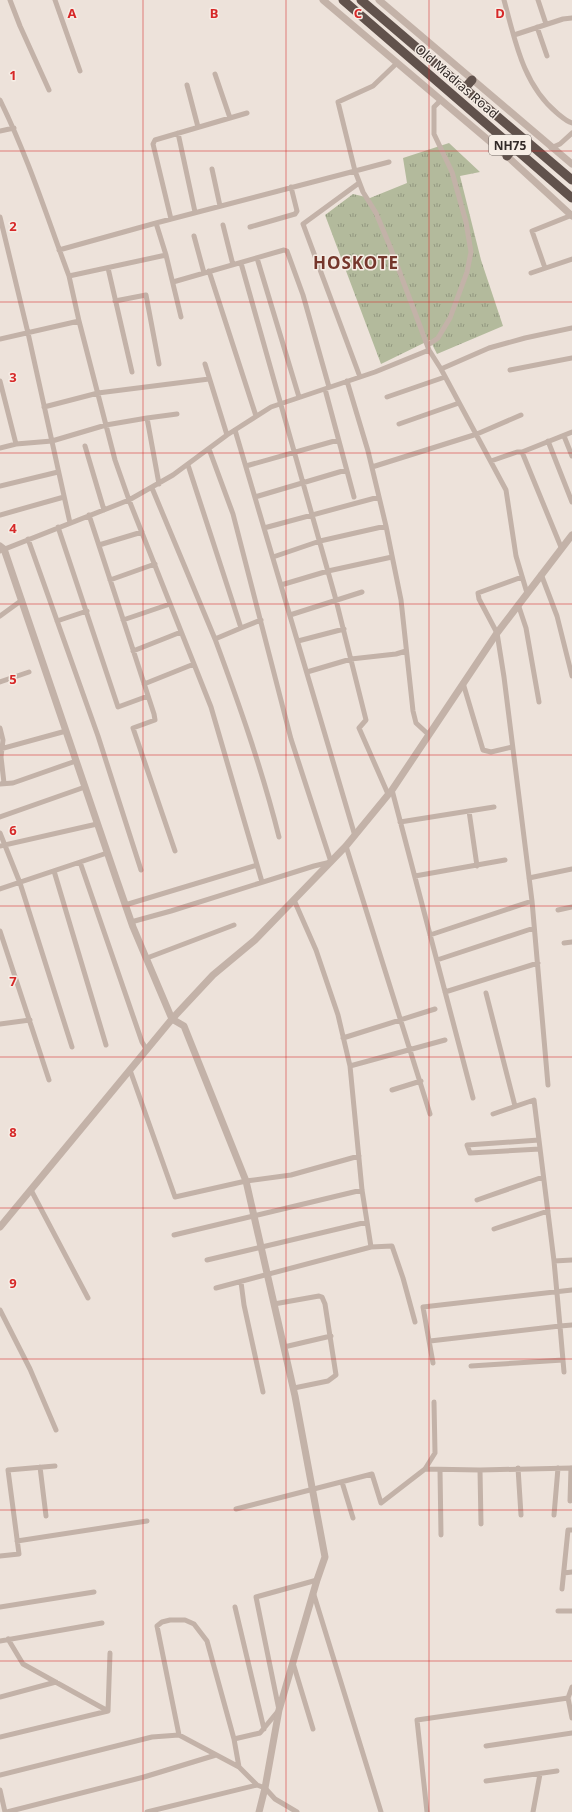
<svg xmlns="http://www.w3.org/2000/svg" width="572" height="1812" font-family="'Noto Sans',sans-serif">
<style>
.grass{fill:url(#grass-tufts)}
.lines{fill:none;stroke-linecap:round;stroke-linejoin:round}
.minor{stroke:#c3b2a8;stroke-width:5}
.tertiary{stroke:#c3b2a8;stroke-width:7}
.trunk{stroke:#61524c;stroke-width:9}
.grid{fill:none;stroke:#d62828;stroke-width:1;stroke-opacity:0.55}
.labels{text-anchor:middle;dominant-baseline:central;stroke-width:3;stroke-linejoin:round;paint-order:stroke}
.shield{fill:#f6ede5;stroke:#6c6460;stroke-width:1}
.shield-label{font-size:12px;font-weight:bold;fill:#312927}
.street-label{font-size:13px;fill:#312927;stroke:#f6ede5}
.district-label{font-size:17px;font-weight:bold;letter-spacing:1px;fill:#75362b;stroke:#f6ede5}
.grid-label{font-size:13px;text-anchor:middle;font-weight:bold;fill:#d62828;stroke:#f6ede5;stroke-width:3;stroke-linejoin:round;paint-order:stroke}
</style>
<defs>
<pattern id="grass-tufts" width="24" height="20" patternUnits="userSpaceOnUse"><rect width="24" height="20" fill="#b3ba9c"/><path d="M3 7l-1-3M5 7V3M7 7l1-3M15 17l-1-3M17 17v-4M19 17l1-3" fill="none" stroke="#92977f"/></pattern>
</defs>
<rect width="100%" height="100%" fill="#ede2da"/>
<path class="grass" d="M449,143L480,172L460,176L481,260L503,326L437,354L430,340L381,364L325,215L353,194L370,198L407,183L403,158Z"/>
<g class="lines">
<path class="minor" d="M10,0L20,26L49,90
M55,0L80,71
M504,0C515,40 523,85 557,113C562,117 566,121 572,123
M538,0L546,24
M537,27L547,56
M514,35L563,19L572,18
M215,74L230,118
M187,85L198,127
M0,100C28,157 47,217 69,276
M0,131L14,128
M178,133L195,212
M551,148L560,144L572,133
M389,162L355,171L363,192L376,213L391,249L429,350L441,369
M212,169L220,206
M359,183L303,224L360,377
M0,217L28,333L70,523
M171,219L153,144L155,140L247,113
M223,225L233,265
M250,227L295,214L297,211L291,187
M194,236L204,273
M59,250L156,223
M166,255L181,317
M257,258L299,397
M241,263L336,600L366,720L359,728L388,794
M108,268L132,372
M545,268L532,231L572,215
M209,271L256,416
M531,273L572,259
M173,282L284,250L287,251L303,295L329,387
M115,301L146,295L159,364
M79,321L115,460L129,500L211,707L262,882
M0,339L79,321L69,276L166,255L156,223L355,171L338,102L373,86L397,63
M428,345L438,338L450,318L467,272L471,252L466,222L452,172L434,134V107L441,100
M205,364L227,435
M510,370L572,358
M0,381L16,444
M347,381L368,451L386,526L401,600L413,711L416,723L429,735
M325,389L354,497
M387,397L445,377
M44,407L98,393L209,379
M147,418L177,414
M399,424L459,403
M235,430L355,836
M564,436L572,456
M548,441L572,502
M85,446L104,510
M0,448L16,444L52,441L106,425L147,418L159,484
M522,452L561,547
M491,461L517,452H522L572,432
M246,466L338,440
M372,467L477,434L521,415
M0,486L58,472
M152,488L215,639L241,628L188,465
M255,497L346,470
M0,515L64,497
M89,515L154,714L155,720L133,728L175,851
M58,527L118,707L148,696
M264,528L379,497
M28,539L98,736L141,870
M99,545L142,532
M0,551L129,500L173,475L227,435L271,407L375,372L429,350
M273,557L320,541L386,526
M541,574L557,616L572,676
M522,577L478,593L479,599L497,633L504,677L532,901L548,1085
M110,580L155,564
M281,585L328,571L392,557
M527,593L516,556L506,490L441,369L489,348L525,338L572,328
M518,604L526,628L539,702
M290,615L362,592
M0,616L22,600
M123,620L170,604
M57,621L87,611
M241,628L261,620
M215,639C239,704 262,769 279,837
M298,641L344,629
M133,651L181,632
M307,672L351,659L396,654L406,651
M0,682L29,672
M463,683L483,750L491,752L512,747
M144,684L194,664
M0,728L3,740L1,757L4,783
M0,749L66,731
M0,784L13,783L76,761
M392,790L473,1098
M469,811L477,866
M0,817L85,787
M400,822L494,807
M0,833L20,883L72,1047
M0,846L97,824
M346,846L430,1114
M80,862L142,1042L147,1050
M54,871L106,1045
M415,876L505,860
M529,878L572,869
M0,889L107,853
M294,900L316,950L338,1015L350,1066L362,1190L371,1247L392,1246L403,1278L415,1322
M125,905L257,865
M558,910L572,907
M131,922L171,911L314,866L331,862L291,739L233,514L209,449
M0,931L49,1080
M430,935L532,901
M564,943L572,942
M147,958L234,925
M437,960L534,928
M445,992L538,963
M486,993L515,1106
M0,1024L30,1020
M343,1038L435,1009
M350,1066L445,1040
M130,1070L175,1197L246,1181L291,1175L359,1156
M392,1090L421,1081
M493,1114L534,1100L554,1261L560,1326L572,1325
M539,1140L467,1145L470,1153L540,1149
M31,1190L88,1298
M477,1200L543,1177
M494,1229L548,1211
M174,1235L362,1190
M207,1260L367,1222
M554,1261L572,1260
M241,1282L244,1305L263,1392
M216,1288L371,1247
M274,1304L319,1296L322,1297L325,1304L336,1375L328,1381L294,1388
M0,1310L30,1369L56,1430
M430,1341L560,1326L564,1372
M284,1347L331,1336
M433,1363L423,1307L572,1290
M471,1366L563,1360
M40,1467L46,1516
M518,1468L521,1515
M425,1469L480,1470L572,1468
M440,1470L441,1535
M480,1470L481,1524
M342,1482L353,1518
M570,1501L571,1468
M236,1509L372,1474L381,1503L425,1469L435,1453L434,1402
M554,1515L558,1468
M17,1541L147,1521
M0,1556L19,1554L8,1470L55,1466
M564,1573L572,1572
M562,1589L568,1530H572
M314,1595L381,1812
M0,1607L94,1592
M235,1607L264,1729
M558,1611H572
M8,1639L23,1664L108,1711L110,1653
M0,1641L102,1623
M293,1663L313,1729
M572,1687L568,1698L572,1718
M0,1697L56,1682
M179,1735L157,1626L162,1622L170,1620H185L194,1624L207,1641L234,1739L239,1767
M0,1737L108,1711
M234,1739L260,1733L279,1710L256,1597L317,1580
M486,1746L572,1733
M0,1775L152,1737L179,1735L239,1767L257,1785L265,1788L275,1799L297,1812
M486,1781L557,1771
M0,1790L5,1812
M7,1812L144,1777L216,1755
M147,1812L257,1785
M427,1812L417,1720L568,1698
M533,1812L540,1774"/>
<path class="tertiary" d="M323,0L507,156L572,216
M379,0L572,164
M0,546L4,549L117,881L133,927L172,1019L184,1026L246,1181L295,1396L325,1557L317,1580L279,1710L265,1788L259,1812
M0,1227L172,1019L213,975L255,940L346,846L392,790L497,633L572,535"/>
<path class="trunk" d="M343,0L572,198
M361,0L572,180
M464,89L472,80
M507,156L513,148"/>
</g>
<path class="grid" d="M143,0V1812M286,0V1812M429,0V1812M0,151H572M0,302H572M0,453H572M0,604H572M0,755H572M0,906H572M0,1057H572M0,1208H572M0,1359H572M0,1510H572M0,1661H572"/>
<g class="labels">
<rect class="shield" x="489" y="135" width="42" height="20" rx="3"/>
<g class="shield-label">
<text x="510" y="145">NH75</text>
</g>
<g class="street-label">
<text transform="translate(457 81) rotate(41)">Old Madras Road</text>
</g>
<g class="district-label">
<text x="356" y="262">HOSKOTE</text>
</g>
</g>
<g class="grid-label">
<text x="72" y="18">A</text>
<text x="214" y="18">B</text>
<text x="358" y="18">C</text>
<text x="500" y="18">D</text>
<text x="13" y="80">1</text>
<text x="13" y="231">2</text>
<text x="13" y="382">3</text>
<text x="13" y="533">4</text>
<text x="13" y="684">5</text>
<text x="13" y="835">6</text>
<text x="13" y="986">7</text>
<text x="13" y="1137">8</text>
<text x="13" y="1288">9</text>
</g>
</svg>
